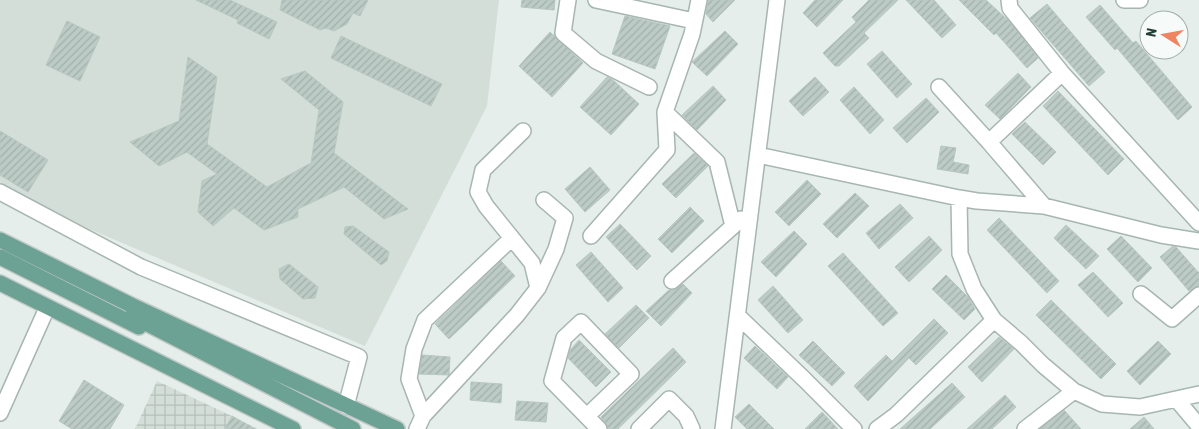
<svg xmlns="http://www.w3.org/2000/svg" width="1199" height="429" font-family="'Asap Condensed',sans-serif">
<style>
.built{fill:#d3ded9}
.industrial{fill:url(#industrial-grid)}
.building{fill:url(#building-hatch);stroke:#b7c7c1}
.lines{fill:none;stroke-linecap:round;stroke-linejoin:round}
.minor-casing{stroke:#a7b6b1;stroke-width:18}
.major-casing{stroke:#c2c9c7;stroke-width:18}
.minor{stroke:#fff;stroke-width:15}
.major{stroke:#6ba294;stroke-width:15}
</style>
<defs>
<pattern id="industrial-grid" width="8" height="8" patternUnits="userSpaceOnUse" patternTransform="scale(1.25)"><rect width="8" height="8" fill="#d3ded9"/><path d="M0 4h8M4 0v8" fill="none" stroke="#b5c0bb"/></pattern>
<pattern id="building-hatch" width="6" height="6" patternUnits="userSpaceOnUse" patternTransform="scale(1.25)"><rect width="6" height="6" fill="#bdcbc6"/><path d="M-1 1l2-2M0 6l6-6M5 7l2-2" fill="none" stroke="#a2afab"/></pattern>
</defs>
<rect width="100%" height="100%" fill="#e5eeea"/>
<path class="built" d="M0,0H499L487,106L365,346L87,228L0,182Z"/>
<path class="industrial" d="M157,381L232,416L258,429H135Z"/>
<path class="building" d="M196,0H230L277,22L269,39L237,23L238,20Z
M282,0H368L360,16L353,13L347,24L334,31L326,28L320,30L280,10Z
M522,0H555L554,10L521,7Z
M708,0H735L713,22L706,14Z
M815,0H843L817,27L803,13Z
M869,0H898L864,33L869,38L839,66H835L823,53L856,22L852,17Z
M906,0H934L956,25L942,38Z
M959,0H986L1010,22L1038,58L1027,68L996,33L994,35Z
M1047,4L1105,72L1089,86L1030,18Z
M1100,5L1133,43L1136,41L1192,107L1178,120L1117,48L1115,50L1086,17Z
M625,16L670,26L655,69L612,54Z
M67,21L100,37L80,81L46,65Z
M725,31L738,44L707,76L692,62Z
M550,32L583,63L552,97L519,66Z
M341,36L442,84L431,106L331,58Z
M882,51L912,84L897,98L867,64Z
M188,57L217,77L207,144L267,187L311,163L319,110L281,79L305,71L343,102L334,153L408,209L384,219L344,187L298,209V217L264,230L234,208L213,226L198,212L202,181L217,174L187,152L159,166L130,142L179,121Z
M1018,73L1031,87L1000,119L985,105Z
M607,77L613,80L639,104L611,135L580,107Z
M815,77L829,92L803,116L789,101Z
M713,86L726,100L697,130L682,115Z
M854,87L884,120L870,134L840,100Z
M1058,91L1124,159L1108,175L1043,106Z
M926,98L939,112L907,143L893,128Z
M1025,122L1056,152L1043,165L1012,134Z
M0,131L48,160L28,192L0,175Z
M941,146L956,148L953,162L969,165L968,174L937,169Z
M694,153L708,166L676,198L662,184Z
M590,167L610,190L585,212L565,189Z
M807,180L821,194L789,226L775,212Z
M855,193L869,206L837,238L823,224Z
M900,204L913,218L879,249L866,233Z
M690,207L704,221L672,253L658,239Z
M999,218L1059,281L1047,293L987,230Z
M620,224L651,256L637,270L606,237Z
M1066,225L1099,256L1086,269L1054,238Z
M353,226L389,252L387,261L381,265L344,234L345,227Z
M794,231L807,244L776,277L761,262Z
M929,236L942,250L909,282L895,267Z
M1121,236L1152,268L1138,282L1107,249Z
M1173,246L1176,247L1199,273V285L1189,291L1160,257Z
M591,252L623,288L608,302L576,265Z
M843,253L898,313L883,326L828,266Z
M501,261L515,276L449,339L435,324Z
M289,264L318,287L315,298L303,299L280,279L279,269Z
M1093,272L1123,303L1108,317L1078,285Z
M946,275L968,297L975,309L964,320L932,289Z
M683,284L692,293L661,326L646,311L669,290H674Z
M773,286L803,320L788,333L758,300Z
M1051,300L1116,364L1101,379L1036,315Z
M636,305L649,318L619,348L605,334Z
M934,319L948,333L916,365L909,358L868,401L854,386L886,355L892,361Z
M999,337L1014,349L982,382L968,367Z
M579,340L611,372L596,387L568,358L571,349Z
M813,341L845,373L832,386L799,355Z
M1158,341L1171,354L1140,385L1127,371Z
M755,346L788,377L777,389L744,358Z
M673,348L686,362L618,429H609L601,417Z
M422,355L450,357L449,375L419,374Z
M84,380L124,405L110,429H72L59,421Z
M471,382L502,384L501,403L470,400Z
M952,383L965,397L930,429H900Z
M1005,395L1016,407L992,429H967Z
M517,401L548,403L546,422L515,420Z
M749,404L774,429H747L735,417Z
M1064,410L1081,429H1040Z
M822,412L838,429H805Z
M232,416L255,429H225Z
M1144,417L1154,429H1130Z"/>
<g class="lines">
<defs>
<path id="minor" d="M568,0L563,33L596,61L649,87
M596,0L694,21
M699,0L692,34L665,112L717,162L733,226
M1009,0L1010,8L1062,73L1199,223
M1124,0H1140
M939,87L989,142L1044,206
M523,131L483,170L478,192L486,206L532,263L538,288
M989,142L1062,73
M758,155L959,198L977,201L1044,206L1161,235L1199,241
M0,192L141,267L359,357L346,406
M959,198L960,254L974,289L994,320L1021,343L1043,365L1074,391L1102,404L1140,407L1199,394
M591,236L667,150L665,112
M672,281L741,219
M1141,294L1172,319L1199,295
M738,316L804,379L854,429
M1177,400L1199,426
M0,413L47,308
M423,416L409,379L414,349L425,320L512,238
M587,416L631,374L581,322L564,338L552,381L599,429
M417,429L423,416L517,315L538,288L556,249L565,218L544,200
M639,429L669,399L686,416L692,429
M723,429L777,0
M877,429L896,415L994,320
M1025,429L1074,391"/>
<path id="major" d="M0,240L133,306L397,429
M0,257L139,327
M0,283L293,429
M132,316L353,429"/>
</defs>
<use href="#minor" class="minor-casing"/>
<use href="#major" class="major-casing"/>
<use href="#minor" class="minor"/>
<use href="#major" class="major"/>
</g>
<g transform="translate(1164 35) rotate(281)"><circle r="24" fill="#f6faf8" stroke="#a2afab"/>
<path d="M0-4L9 19L0 12L-9 19Z" fill="#ee8562"/>
<text y="-8" font-size="14" font-weight="bold" text-anchor="middle" fill="#243f38">N</text>
</g>
</svg>
